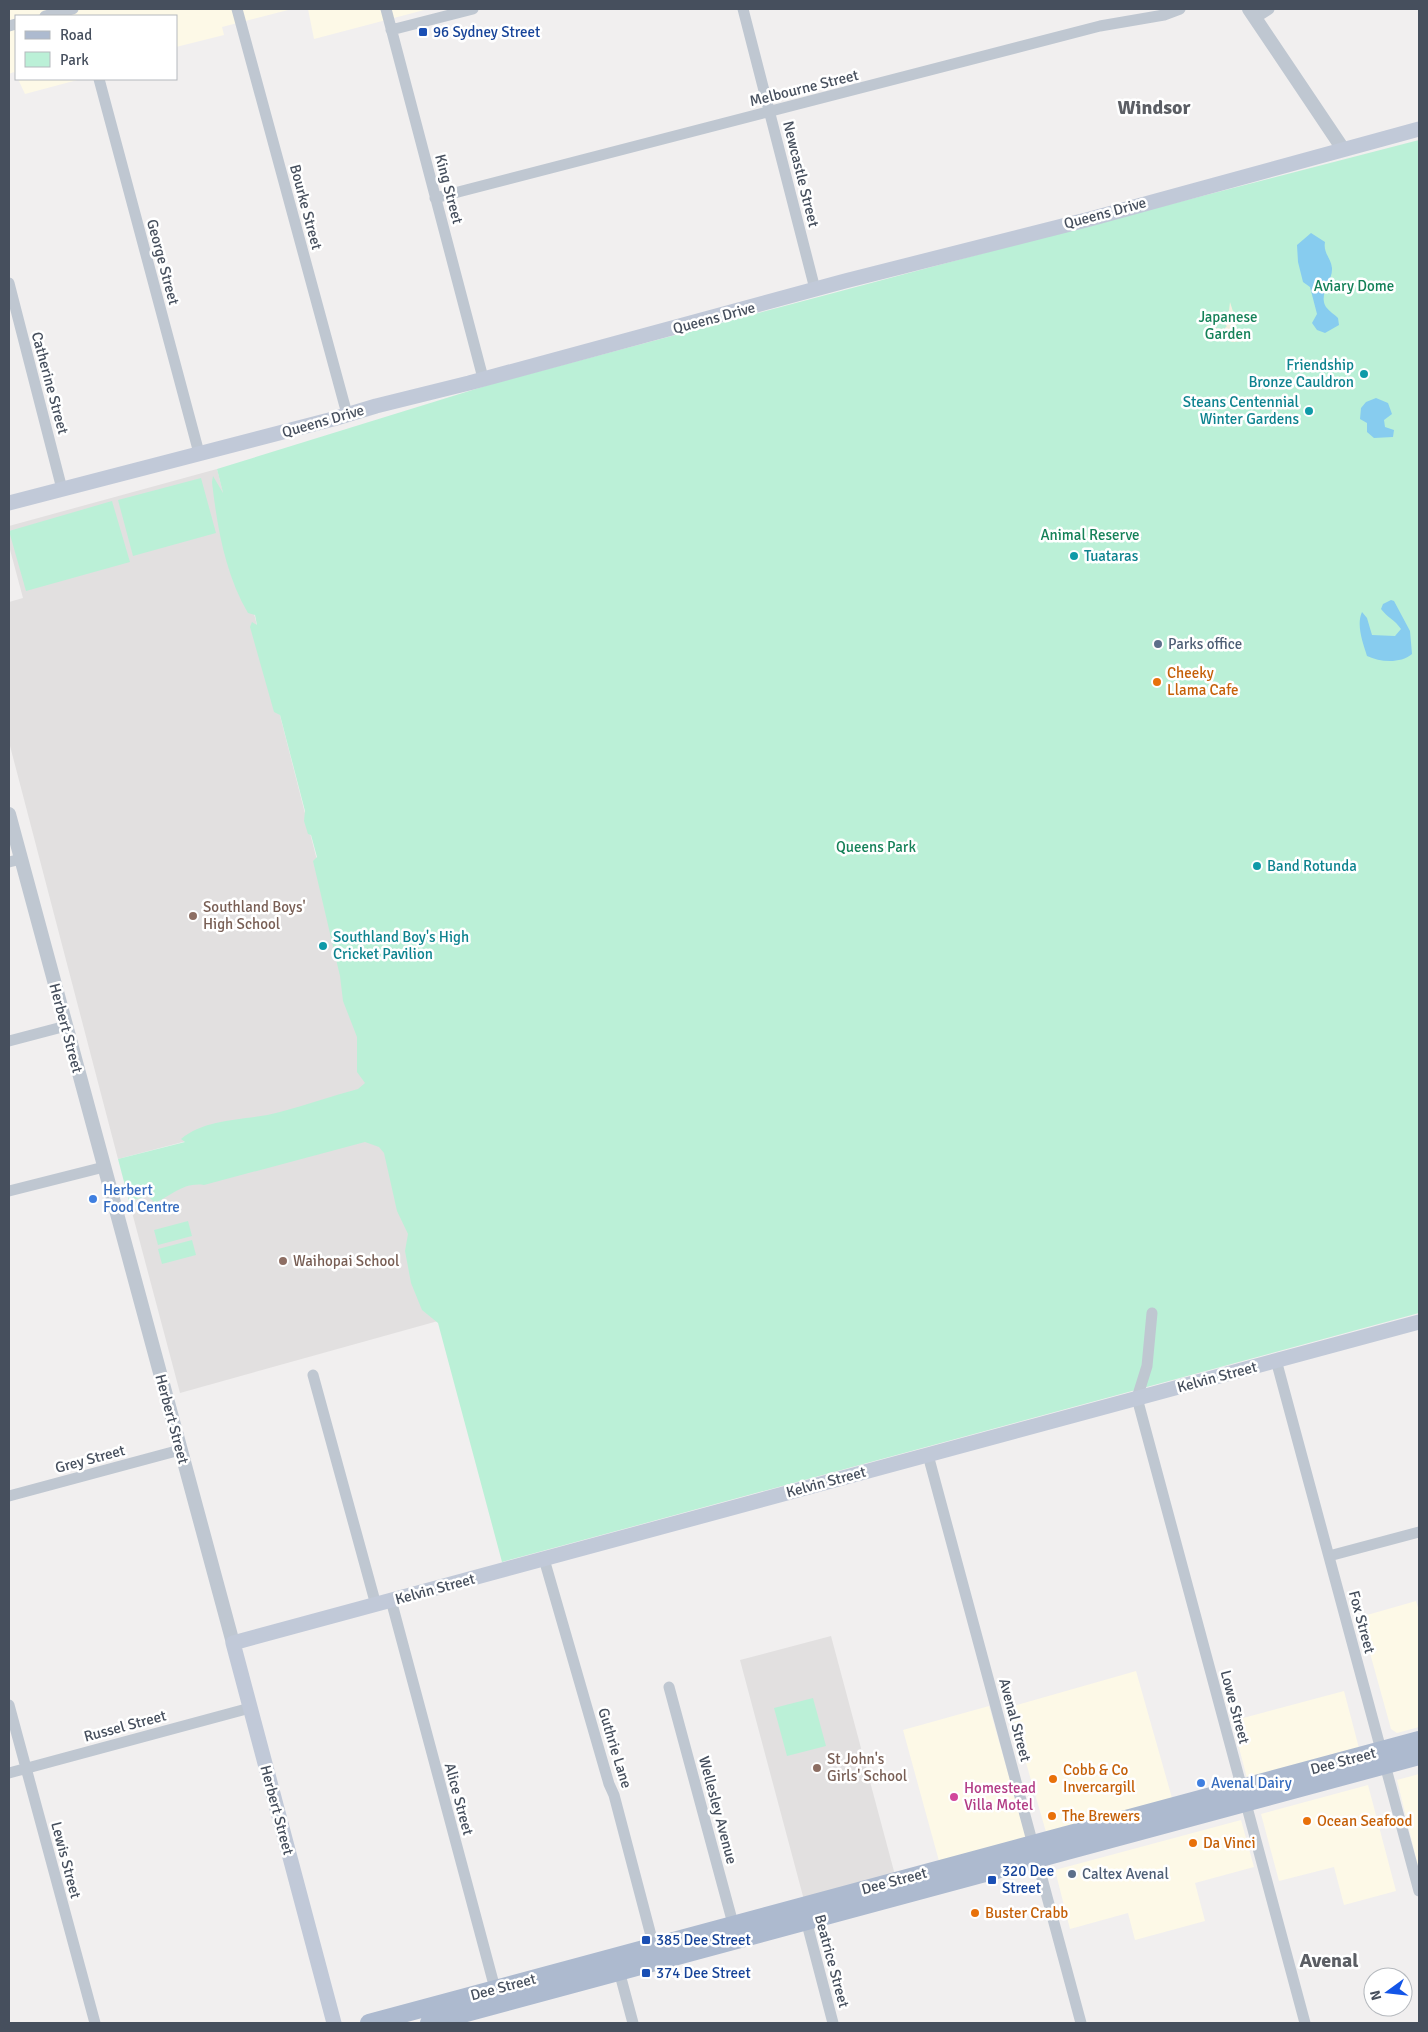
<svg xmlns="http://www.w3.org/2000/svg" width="1428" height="2032" font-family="Signika,sans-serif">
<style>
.commercial{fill:#fdf9e7}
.education{fill:#e2e0e0}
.green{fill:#bbf0d7}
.sand{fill:#f3efdf}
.water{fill:#87ccef}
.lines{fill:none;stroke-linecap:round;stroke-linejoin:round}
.minor{stroke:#bfc7d1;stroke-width:11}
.tertiary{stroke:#bfc7d1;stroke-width:14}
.secondary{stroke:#c1c9d8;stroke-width:15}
.primary{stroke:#adbacf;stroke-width:18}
.transit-dot{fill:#1a4fb4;stroke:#fff;stroke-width:2}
.culture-dot{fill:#0f9aa8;stroke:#fff;stroke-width:2}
.service-dot{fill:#5c6f8a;stroke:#fff;stroke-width:2}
.food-dot{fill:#e8710a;stroke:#fff;stroke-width:2}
.education-dot{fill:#8d6e63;stroke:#fff;stroke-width:2}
.shop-dot{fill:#3f7fe0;stroke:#fff;stroke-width:2}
.hotel-dot{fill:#d1479c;stroke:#fff;stroke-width:2}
.labels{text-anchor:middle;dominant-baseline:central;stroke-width:5;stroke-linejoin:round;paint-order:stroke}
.transit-label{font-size:15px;fill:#164399;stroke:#fff;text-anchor:start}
.street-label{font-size:15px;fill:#464f5d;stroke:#fff}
.park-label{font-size:15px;fill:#148158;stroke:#fff}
.culture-label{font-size:15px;fill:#0d838f;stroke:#fff;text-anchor:start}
.service-label{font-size:15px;fill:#4e5e75;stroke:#fff;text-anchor:start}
.food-label{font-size:15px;fill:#c56008;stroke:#fff;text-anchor:start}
.education-label{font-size:15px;fill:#785e54;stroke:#fff;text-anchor:start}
.shop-label{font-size:15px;fill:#366cbe;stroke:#fff;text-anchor:start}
.hotel-label{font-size:15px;fill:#b23c85;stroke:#fff;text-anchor:start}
.district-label{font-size:20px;font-weight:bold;fill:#5b5e64;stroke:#fff}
</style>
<rect width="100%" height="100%" fill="#f1efef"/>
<path class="commercial" d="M9,9H292L222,27L224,35L176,47V16H16V75L14,72L9,74Z
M308,9H428L314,39Z
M18,79H81L25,94Z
M1416,1601L1419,1611V1727L1397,1733L1391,1729L1360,1617Z
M1136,1671L1172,1798L1046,1832L1010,1707Z
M1344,1691L1360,1752L1248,1782L1232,1721Z
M989,1706L1026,1837L939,1861L903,1730Z
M1419,1774V1870L1397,1780Z
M1368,1785L1396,1891L1344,1905L1334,1867L1279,1881L1261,1814Z
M1241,1820L1254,1867L1195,1883L1205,1921L1135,1940L1128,1913L1070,1929L1055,1870Z"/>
<path class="education" d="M217,469L376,1091L118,1159L9,742V602L23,598L9,546V526Z
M388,1133L438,1321L180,1393L129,1201Z
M831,1636L895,1875L804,1900L740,1660Z"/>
<path class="green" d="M1419,140V1313L502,1562L438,1323L422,1310L411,1283L405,1251L408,1234L397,1211L384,1153L379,1147L365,1142L204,1185C184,1182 172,1195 155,1203L148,1196L129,1201L118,1159L185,1142L181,1139C207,1117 248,1121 280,1112C306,1105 332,1096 358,1089L365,1083L357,1072V1037L343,1001L340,976L313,861L317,857L311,835L308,834L304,821L305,811L280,715L274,712L250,627L252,622L257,625L255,615L248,613C225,574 217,526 212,482L213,476L223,493L217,469L495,383L1078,228Z
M201,478L216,533L133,556L118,500Z
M112,501L130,562L26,591L9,531Z
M188,1221L192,1236L158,1245L154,1230Z
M192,1240L196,1255L162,1264L158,1249Z
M813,1698L826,1746L787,1756L774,1708Z"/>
<path class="sand" d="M1230,302L1237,324L1228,334L1235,339L1240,337L1245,338V341L1232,342L1222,333H1211L1214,328L1224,329L1227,326L1223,323L1224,315L1229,311Z"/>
<path class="water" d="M1311,233L1325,242C1323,253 1331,258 1332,268C1333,281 1318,294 1326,307C1329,311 1335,315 1338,318L1339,325L1325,333L1317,330L1312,323L1317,314L1310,287L1303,282L1298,262L1297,245Z
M1376,398L1388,403L1392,414L1384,420L1385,427L1394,430L1393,437L1374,438L1367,432V423L1360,419L1361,408L1366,402Z
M1391,600L1394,601L1410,631L1412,654C1400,664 1380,662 1367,656C1363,643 1356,625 1362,612L1367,618L1372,635L1395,636L1401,629C1395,620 1388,618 1381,609L1383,604Z"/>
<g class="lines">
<path class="minor" d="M237,9L347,414
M386,9L483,378
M743,9L815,289
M45,16L73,9
M1255,18L1269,9
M9,26L16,24
M391,30L473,9
M99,79L199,453
M435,198L1100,26L1164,15L1180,9
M9,283L62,489
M9,862L21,859
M9,1041L66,1026
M9,1191L104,1167
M1152,1313L1147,1366L1137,1398L1305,2023
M1276,1360L1419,1891
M313,1375L376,1605
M928,1455L1081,2023
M9,1496L180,1450
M1329,1556L1419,1532
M544,1559L609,1784L614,1795L654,1947
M391,1600L497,1996
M669,1687L735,1931
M9,1705L95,2023
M9,1773L250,1708
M805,1916L833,2023
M618,1967L633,2023"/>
<path class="tertiary" d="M1249,9L1343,149
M9,814L233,1643"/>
<path class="secondary" d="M9,503L333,419L376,406L469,383L845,281L1090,219L1419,129
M334,2023L233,1643L1419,1322"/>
<path class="primary" d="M369,2023L1419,1740
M429,2023L1419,1756"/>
</g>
<g class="transit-dot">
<rect x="418" y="27" width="10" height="10" rx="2.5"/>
<rect x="987" y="1875" width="10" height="10" rx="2.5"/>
<rect x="641" y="1935" width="10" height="10" rx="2.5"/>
<rect x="641" y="1968" width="10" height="10" rx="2.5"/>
</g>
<g class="culture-dot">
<circle cx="1364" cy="374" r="5"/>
<circle cx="1309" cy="411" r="5"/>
<circle cx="1074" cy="556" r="5"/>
<circle cx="1257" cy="866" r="5"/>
<circle cx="323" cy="946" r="5"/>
</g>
<g class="service-dot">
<circle cx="1158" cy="644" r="5"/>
<circle cx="1072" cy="1874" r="5"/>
</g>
<g class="food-dot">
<circle cx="1157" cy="682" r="5"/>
<circle cx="1053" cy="1779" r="5"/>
<circle cx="1052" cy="1816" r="5"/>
<circle cx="1307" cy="1821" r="5"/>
<circle cx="1193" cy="1843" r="5"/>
<circle cx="975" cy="1913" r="5"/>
</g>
<g class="education-dot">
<circle cx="193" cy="916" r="5"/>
<circle cx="283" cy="1261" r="5"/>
<circle cx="817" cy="1768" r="5"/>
</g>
<g class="shop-dot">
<circle cx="93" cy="1199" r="5"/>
<circle cx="1201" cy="1783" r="5"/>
</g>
<circle class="hotel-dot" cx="954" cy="1797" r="5"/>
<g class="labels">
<g class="transit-label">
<text x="433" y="32">96 Sydney Street</text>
<text x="1002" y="1871">320 Dee<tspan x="1002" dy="17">Street</tspan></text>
<text x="656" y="1940">385 Dee Street</text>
<text x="656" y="1973">374 Dee Street</text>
</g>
<g class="street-label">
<text transform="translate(804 88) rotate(-14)">Melbourne Street</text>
<text transform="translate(801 174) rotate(76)">Newcastle Street</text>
<text transform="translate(449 189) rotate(75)">King Street</text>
<text transform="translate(306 207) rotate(75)">Bourke Street</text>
<text transform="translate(1105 213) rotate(-15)">Queens Drive</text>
<text transform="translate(163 262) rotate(75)">George Street</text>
<text transform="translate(714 318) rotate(-15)">Queens Drive</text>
<text transform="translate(50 383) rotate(75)">Catherine Street</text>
<text transform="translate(323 421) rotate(-16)">Queens Drive</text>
<text transform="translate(66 1028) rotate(75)">Herbert Street</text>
<text transform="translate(1217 1377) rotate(-15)">Kelvin Street</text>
<text transform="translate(172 1419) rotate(75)">Herbert Street</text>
<text transform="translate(90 1459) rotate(-15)">Grey Street</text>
<text transform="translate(826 1482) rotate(-15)">Kelvin Street</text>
<text transform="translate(435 1589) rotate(-15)">Kelvin Street</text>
<text transform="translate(1362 1622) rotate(75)">Fox Street</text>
<text transform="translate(1235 1707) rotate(75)">Lowe Street</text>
<text transform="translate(1015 1720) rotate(75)">Avenal Street</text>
<text transform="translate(125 1726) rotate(-15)">Russel Street</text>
<text transform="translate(615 1748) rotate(73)">Guthrie Lane</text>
<text transform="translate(1343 1761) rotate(-15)">Dee Street</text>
<text transform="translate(459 1799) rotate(75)">Alice Street</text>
<text transform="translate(277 1810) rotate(75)">Herbert Street</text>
<text transform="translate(718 1810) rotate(75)">Wellesley Avenue</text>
<text transform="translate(66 1860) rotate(75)">Lewis Street</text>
<text transform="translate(894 1881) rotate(-15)">Dee Street</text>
<text transform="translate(832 1961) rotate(75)">Beatrice Street</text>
<text transform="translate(503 1987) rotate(-15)">Dee Street</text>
</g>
<g class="park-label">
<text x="1354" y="286">Aviary Dome</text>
<text x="1228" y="317">Japanese<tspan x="1228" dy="17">Garden</tspan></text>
<text x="1090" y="535">Animal Reserve</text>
<text x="876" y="847">Queens Park</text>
</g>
<g class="culture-label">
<text x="1354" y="365" text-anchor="end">Friendship<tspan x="1354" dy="17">Bronze Cauldron</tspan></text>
<text x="1299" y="402" text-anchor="end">Steans Centennial<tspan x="1299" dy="17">Winter Gardens</tspan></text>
<text x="1084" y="556">Tuataras</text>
<text x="1267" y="866">Band Rotunda</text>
<text x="333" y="937">Southland Boy's High<tspan x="333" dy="17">Cricket Pavilion</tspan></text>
</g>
<g class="service-label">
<text x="1168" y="644">Parks office</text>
<text x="1082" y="1874">Caltex Avenal</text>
</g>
<g class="food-label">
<text x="1167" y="673">Cheeky<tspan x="1167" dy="17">Llama Cafe</tspan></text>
<text x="1063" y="1770">Cobb &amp; Co<tspan x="1063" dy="17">Invercargill</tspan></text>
<text x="1062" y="1816">The Brewers</text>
<text x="1317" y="1821">Ocean Seafood</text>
<text x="1203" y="1843">Da Vinci</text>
<text x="985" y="1913">Buster Crabb</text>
</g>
<g class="education-label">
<text x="203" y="907">Southland Boys'<tspan x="203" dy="17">High School</tspan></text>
<text x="293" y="1261">Waihopai School</text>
<text x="827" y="1759">St John's<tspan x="827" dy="17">Girls' School</tspan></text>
</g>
<g class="shop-label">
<text x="103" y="1190">Herbert<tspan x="103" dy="17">Food Centre</tspan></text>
<text x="1211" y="1783">Avenal Dairy</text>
</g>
<g class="hotel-label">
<text x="964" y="1788">Homestead<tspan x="964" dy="17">Villa Motel</tspan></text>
</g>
<g class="district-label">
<text x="1154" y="107">Windsor</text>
<text x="1329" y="1960">Avenal</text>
</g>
</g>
<rect width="1428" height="2032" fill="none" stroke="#464f5d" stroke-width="20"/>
<rect x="15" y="15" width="162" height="65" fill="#ffffff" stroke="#b5b9be"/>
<rect x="25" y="31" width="25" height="8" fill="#adbacf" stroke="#b5b9be"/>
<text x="60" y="40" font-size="15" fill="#464f5d">Road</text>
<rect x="25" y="52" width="25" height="15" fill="#bbf0d7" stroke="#b5b9be"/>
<text x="60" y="65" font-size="15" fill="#464f5d">Park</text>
<g transform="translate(1388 1992) rotate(255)"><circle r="24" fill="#ffffff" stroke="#b5b9be"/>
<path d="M0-4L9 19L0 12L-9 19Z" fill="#1355e7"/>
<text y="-8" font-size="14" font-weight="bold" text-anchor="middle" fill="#464f5d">N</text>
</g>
</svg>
